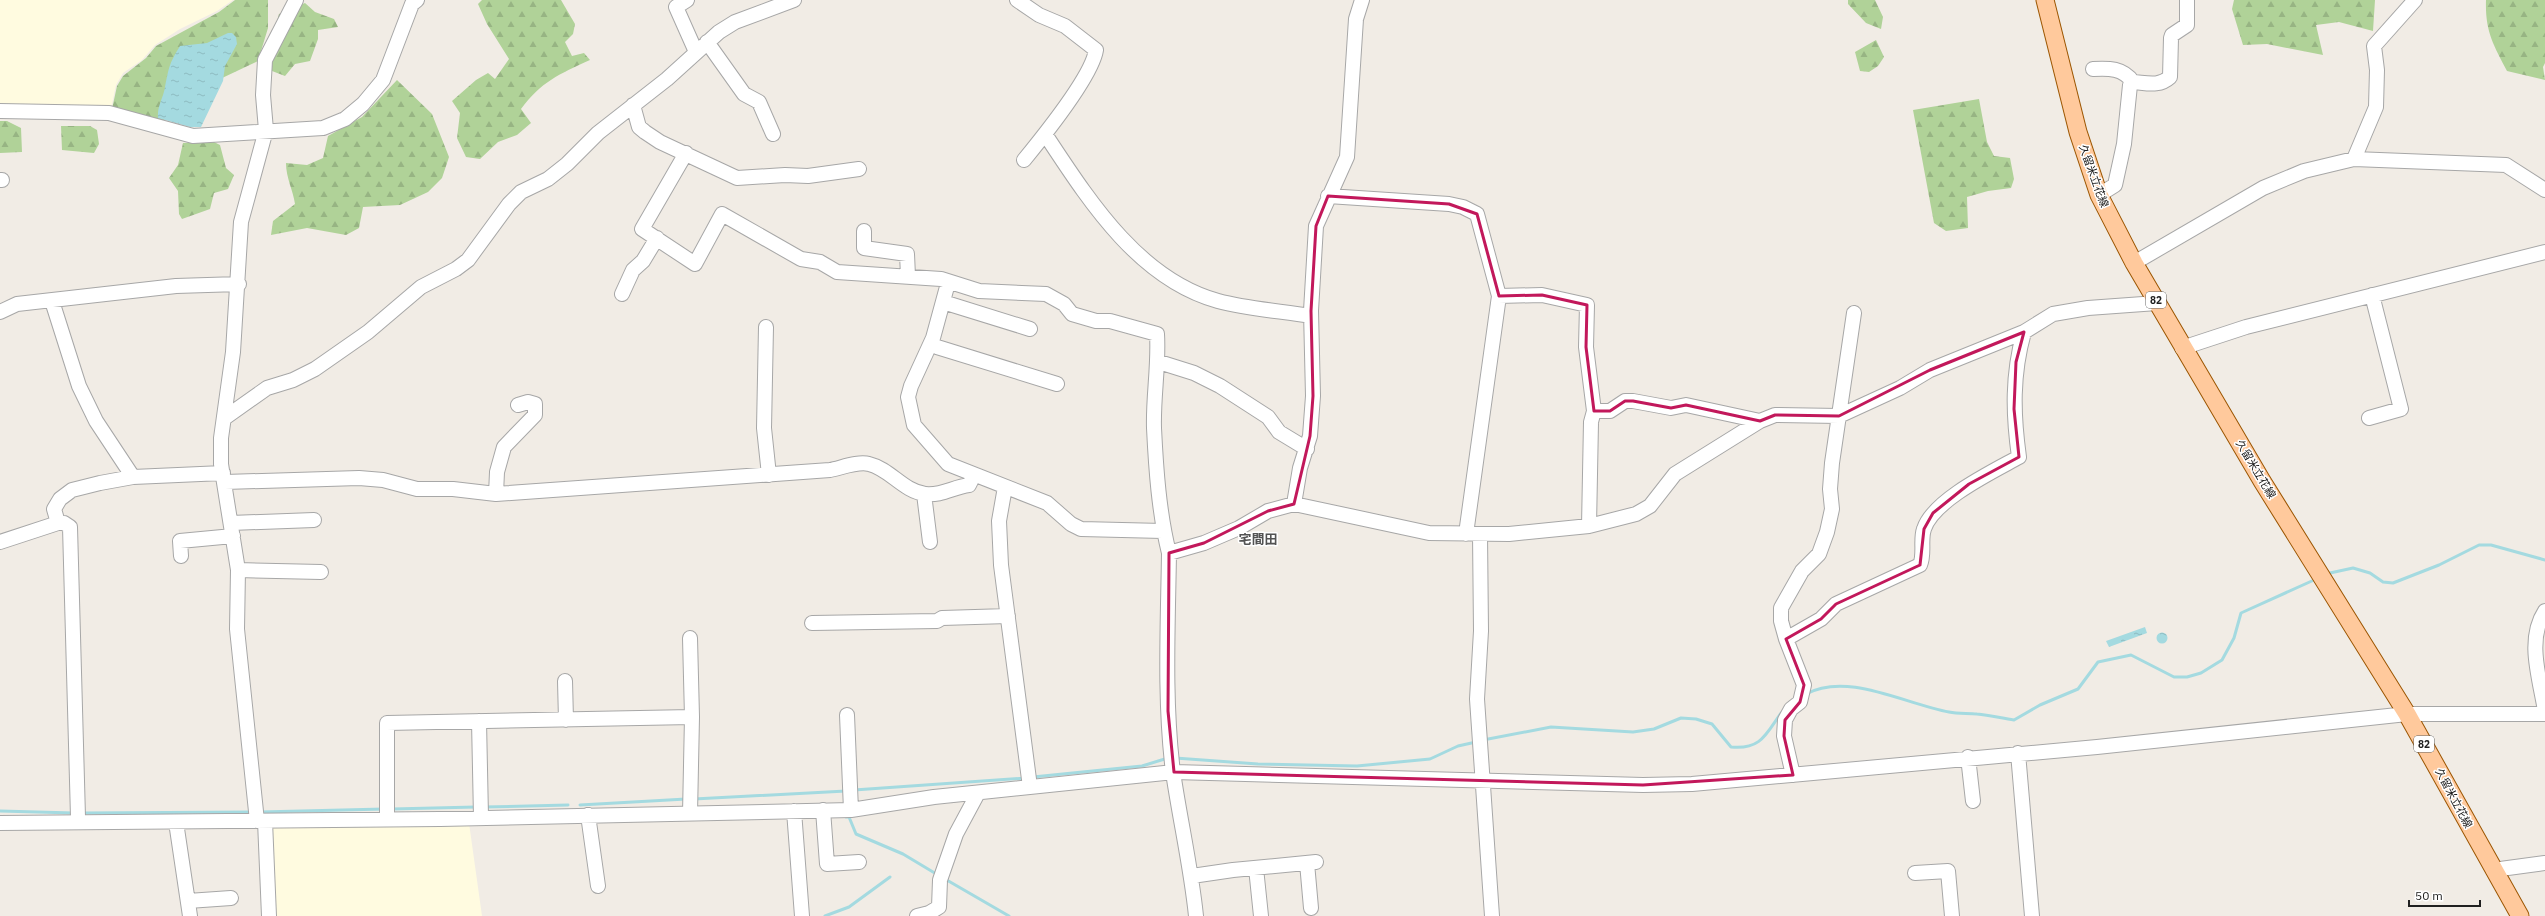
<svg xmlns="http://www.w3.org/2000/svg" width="2545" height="916" font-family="'IBM Plex Sans','Noto Sans JP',sans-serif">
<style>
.education{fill:#fffbe0}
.forest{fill:url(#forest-firs)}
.water{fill:url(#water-ripples)}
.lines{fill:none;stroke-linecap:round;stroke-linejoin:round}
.stream{stroke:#a4dae0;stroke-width:3}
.minor-casing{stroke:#a7a7a7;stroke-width:16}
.major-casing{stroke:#9b5500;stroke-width:19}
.minor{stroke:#fff;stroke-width:14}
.major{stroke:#ffc99c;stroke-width:17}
.marked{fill:none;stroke:#c2185b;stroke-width:3;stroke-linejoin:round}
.labels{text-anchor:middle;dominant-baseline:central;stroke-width:3;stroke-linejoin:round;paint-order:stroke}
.shield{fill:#fff;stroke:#636363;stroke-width:1}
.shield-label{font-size:10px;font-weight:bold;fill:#202020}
.street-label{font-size:11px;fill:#202020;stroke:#fff}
.quarter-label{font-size:13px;font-weight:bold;fill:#535353;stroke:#fff}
</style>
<defs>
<pattern id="forest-firs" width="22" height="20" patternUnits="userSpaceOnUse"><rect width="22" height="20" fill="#b0d298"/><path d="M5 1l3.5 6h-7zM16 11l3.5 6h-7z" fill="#97b483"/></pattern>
<pattern id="water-ripples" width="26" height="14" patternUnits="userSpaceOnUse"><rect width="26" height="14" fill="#a4dae0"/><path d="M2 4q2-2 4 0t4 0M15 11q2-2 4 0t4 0" fill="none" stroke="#8dbbc0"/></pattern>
</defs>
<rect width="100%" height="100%" fill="#f1ece5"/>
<path class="education" d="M0,0H233L217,11L180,29L155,45L142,60L123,73L116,85L111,109L0,108Z
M469,823L482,916H276L272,830L275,826Z"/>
<path class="forest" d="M235,0H268V28L258,61L220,79L164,120H152L112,109L117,86L123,76L146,58L156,46L219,12Z
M482,0H561L575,24L573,34L565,42L572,56L584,53L590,60C559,74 541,82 521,109L531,123L517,135L498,142L480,159L466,157L457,138L460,113L452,101L476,80L488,73L495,79L509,59L487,24L478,4Z
M1848,0H1875L1883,17L1881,29L1866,23L1848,4Z
M2234,0H2375L2373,31L2339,22L2316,25L2323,55L2267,44L2243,45L2232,9Z
M2486,0H2545V63L2543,67L2545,80L2507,71C2493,44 2485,31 2486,0Z
M305,3L315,12L334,19L338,27L318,30V39L310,61L295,64L285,76L272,71C267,52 274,32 279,14Z
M1876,40L1884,57L1878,66L1869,72L1860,71L1855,52Z
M397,80L432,114L449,157L442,178L428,192L400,205L363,207L359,228L346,235L307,228L271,235L273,221L295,204C293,190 286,178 286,163L307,165L323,158L328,136L362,117Z
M1979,99L1987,142L1994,156L2010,158L2014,179L2011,188L1988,191L1967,197L1968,228L1946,231L1934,223L1913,110Z
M0,121H7L21,128L22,152L0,153Z
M61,126H90L97,130L99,144L94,153L62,150Z
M214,142L220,145L226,168L234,175L228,189L214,193L210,209L182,219L179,214L178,191L169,178L178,165L183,143Z"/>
<path class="water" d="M228,33H232L236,37L237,44L225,66L223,81L201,127H190L158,118C157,106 163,99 165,87C169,67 169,64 180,46L207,43Z
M2145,627L2147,633L2109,647L2106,641Z
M2156.5 638a5.5 5.5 0 1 1 11 0a5.5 5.5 0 1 1-11 0Z"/>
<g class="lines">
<path class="stream" d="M2330,573L2353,568L2370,573L2383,582L2393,583L2439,565L2479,545H2491L2545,560
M1806,694C1848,671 1907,705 1949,712C1958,714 1968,713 1977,714C1989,715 2001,718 2014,720L2040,705L2078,689L2098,662L2131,655L2174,677H2187L2201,673L2222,660L2234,638L2241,613L2314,580
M1483,740L1551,727L1633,732L1654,729L1681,718L1696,719L1712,724L1731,747C1761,750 1766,734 1781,713
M1175,758L1258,764L1357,766L1430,759L1458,746L1476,742
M1033,777L1142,766L1168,758
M854,790L1026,778
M694,799L846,791
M580,805L686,799
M484,807L568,805
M392,809L476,807
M0,811L74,813
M260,812L384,809
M82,813L252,812
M846,817H849L856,834L903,854L938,875
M945,879L1009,916
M825,916L849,907L890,877"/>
<defs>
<path id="minor" d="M687,0L676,7L696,52
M1017,0L1039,15L1065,26L1096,50C1092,76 1042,138 1024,160
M707,42L744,94L759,102L773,134
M2093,69C2109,68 2123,68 2133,82
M633,105L639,127L645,132L660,142L737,178L785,175L808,176L859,169
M0,111L109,113L193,136L323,128L345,119L363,104L383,80L412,4L417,0
M1045,134C1088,199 1138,279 1218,301C1248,309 1280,311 1311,316
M686,153L642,229L695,264L722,214L801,259L820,262L837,272L941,279L979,291L1046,294L1064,304L1072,314L1096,321H1110L1157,334C1159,365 1153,397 1154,428C1156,469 1159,513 1169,553C1168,625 1164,699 1173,772C1180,820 1191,867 1196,916
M2354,159L2376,107L2377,70L2374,46L2415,0
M0,180H2
M2099,195L2115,185L2124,144L2130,85L2133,82C2147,83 2159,87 2170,77L2171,38L2172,35L2187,25V0
M1328,196L1449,204L1463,207L1477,214L1499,296L1466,534
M864,231V248L907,254L908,276
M2134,263L2263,188L2304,171L2354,159L2506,165L2545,190
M948,283L933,338L911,386L908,397L914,425L948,464L1047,503L1071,524L1081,529L1163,531
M622,294L633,270L643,261L657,238
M1499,296L1542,295L1587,305L1586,347L1594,411L1591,422L1589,526
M52,301L79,386L96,421L133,477
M943,302L1030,329
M0,312L17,304L176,286L239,284
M766,327L764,428L769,475
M937,347L1057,384
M2182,348L2246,327L2545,252
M1159,362L1194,373L1220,386L1268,417L1279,432L1307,449
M1594,411H1610L1625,401H1633L1671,408L1686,405L1760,421
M226,417L267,388L293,380L315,369L368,332L421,287L456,269L468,260L509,204L521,192L548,179L567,164L598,133L667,79L719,32L735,22L794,0
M2369,418L2401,409L2372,295
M225,482L359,478L383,480L417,489H453L496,494L830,470C841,468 858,461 869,464C890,469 903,491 925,494C942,496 953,487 969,485L974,475
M1005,487L999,521L1001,565L1030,787
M496,494L497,472L504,447L535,415V404L528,402L518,405
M924,494L930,542
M1294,504L1300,468L1310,436L1313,396L1311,311L1316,226L1347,157L1356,19L1362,0
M58,523L54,509L60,499L72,490L100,483L133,477L223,473
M231,523L314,520
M1480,534L1481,631L1477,699L1492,916
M0,542L58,523H64L70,527L78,817
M1169,553L1204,543L1239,528L1268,511L1294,504L1429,533L1509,534L1589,526L1636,514L1650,506L1675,474L1760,421L1775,415L1839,416L1900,388L1930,370L2024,332L2053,314L2088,308L2157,303
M181,556L180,541L233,536
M238,570L321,572
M2545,611C2526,640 2540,679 2545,711
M812,623L937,621L942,618L1008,616
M690,638L692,717L690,814
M1786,639L1821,619L1836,604L1920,565C1925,554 1920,540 1924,529C1933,500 1994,471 2019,457C2013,414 2012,375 2024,332
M565,681L566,720
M847,715L851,810
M479,721L481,817
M2018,753L2032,916
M1968,757L1973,801
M1793,775L1784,736L1785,720L1791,709L1800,702L1804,685L1786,639L1781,621V608L1802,571L1819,554L1827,532L1832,509L1830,489L1832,463L1854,313
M823,810L827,864L859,862
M794,811L802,916
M588,815L598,886
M387,819V723L692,717
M257,821L237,629L238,570L221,464V438L233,352L241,222L266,130L263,95L265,60L296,0
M265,821L269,916
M176,822L190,916
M0,823L440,819L851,810L934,797L1174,772L1643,785L1692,784L2097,747L2407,714H2545
M1307,863L1311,908
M1256,868L1261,916
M2493,870L2545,863
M1915,873L1948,871L1952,916
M1192,876L1233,870L1316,862
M188,901L231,898
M917,916L929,913L939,907L940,880L956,834L978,793"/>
<path id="major" d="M2045,0L2078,132L2099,195L2134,263L2262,481L2407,714L2520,916"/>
</defs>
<use href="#minor" class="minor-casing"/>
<use href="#major" class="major-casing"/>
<use href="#minor" class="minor"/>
<use href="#major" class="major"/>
</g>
<path class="marked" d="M1328,196L1449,204L1477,214L1499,296L1542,295L1587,305L1586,347L1594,411H1610L1625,401H1633L1671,408L1686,405L1760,421L1775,415L1839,416L1930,370L2024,332L2016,362L2014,409L2019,457L1969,484L1933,513L1924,529L1920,565L1836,604L1821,619L1786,639L1804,685L1800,702L1785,720L1784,736L1793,775L1643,785L1174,772L1168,711L1169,553L1204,543L1268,511L1294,504L1310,436L1313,396L1311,311L1316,226Z"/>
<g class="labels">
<g class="shield">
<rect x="2146" y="292" width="20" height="16" rx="3"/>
<rect x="2414" y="736" width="20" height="16" rx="3"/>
</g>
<g class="shield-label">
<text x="2156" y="300">82</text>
<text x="2424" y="744">82</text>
</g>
<g class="street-label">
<text transform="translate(2094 176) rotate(70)">久留米立花線</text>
<text transform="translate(2256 469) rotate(59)">久留米立花線</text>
<text transform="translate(2454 798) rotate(62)">久留米立花線</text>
</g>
<g class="quarter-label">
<text x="1258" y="539">宅間田</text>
</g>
</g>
<path d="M2409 900v6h71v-6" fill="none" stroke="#202020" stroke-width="2"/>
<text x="2415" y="900" font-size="12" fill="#202020" stroke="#ffffff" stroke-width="3" paint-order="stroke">50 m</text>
</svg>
